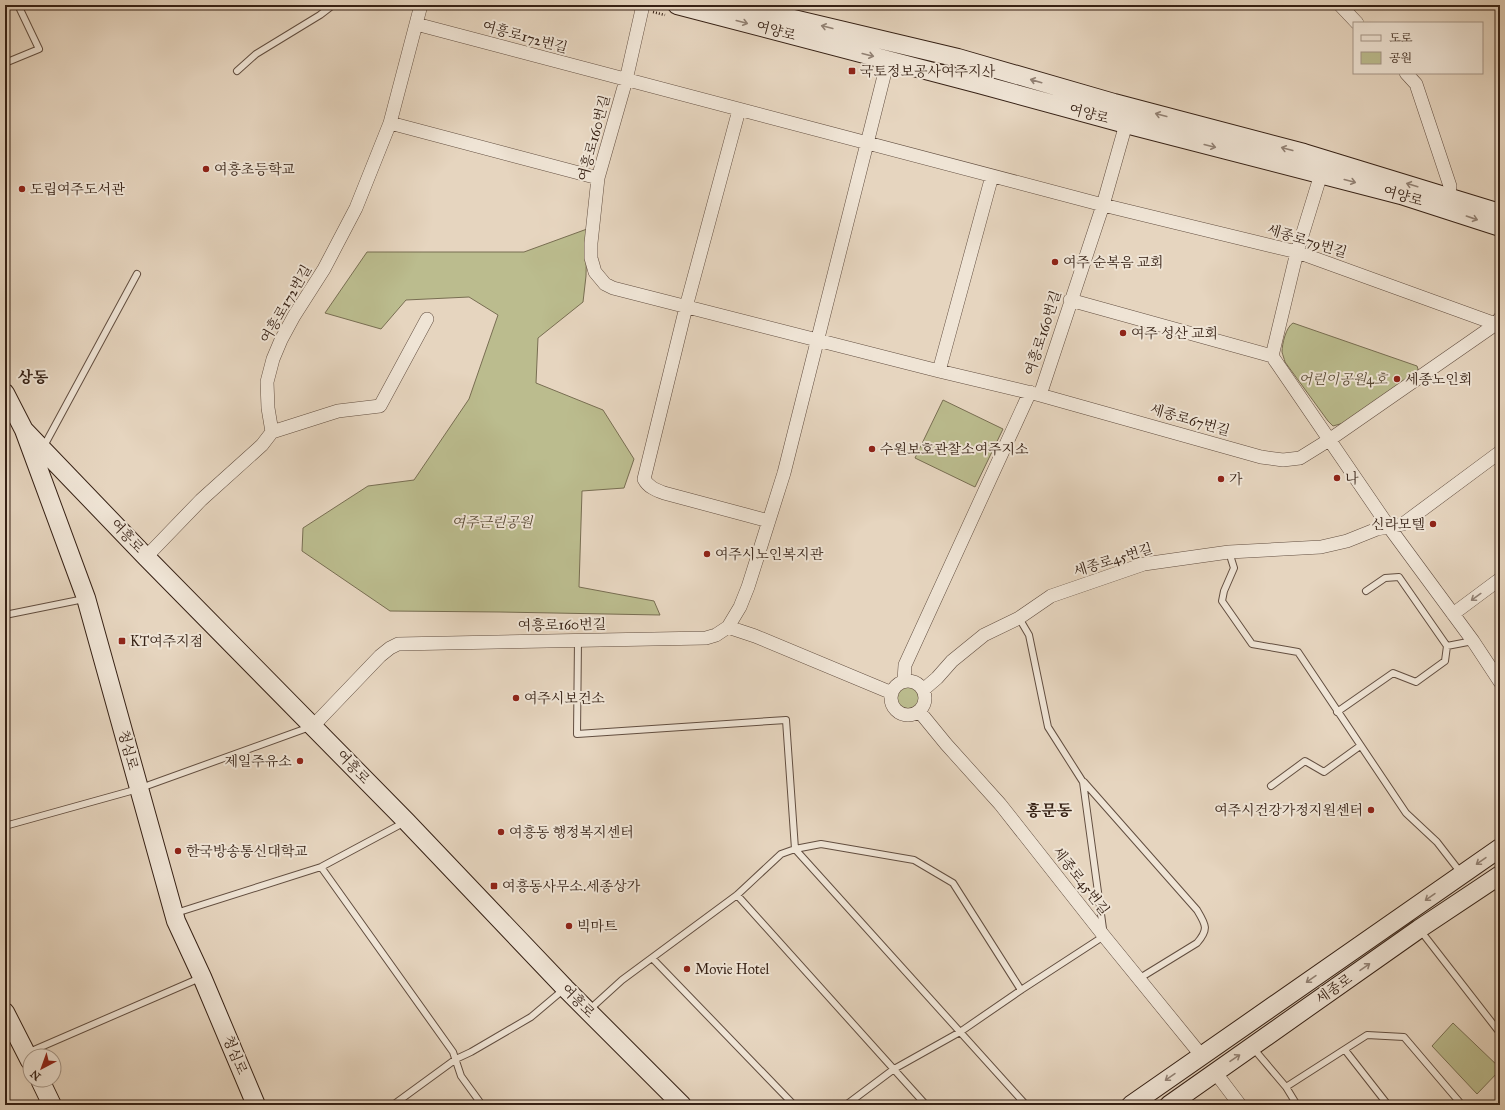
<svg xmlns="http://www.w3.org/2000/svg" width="1505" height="1110" font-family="'IM FELL Great Primer','Noto Serif KR',serif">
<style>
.green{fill:#bbbc8e;stroke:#786e52}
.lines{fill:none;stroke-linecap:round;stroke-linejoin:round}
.lane-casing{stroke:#624e40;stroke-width:8}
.street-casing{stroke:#624e40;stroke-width:14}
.secondary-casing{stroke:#362115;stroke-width:20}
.path{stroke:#362115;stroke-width:2.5;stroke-dasharray:1 2;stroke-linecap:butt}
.lane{stroke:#efe4d5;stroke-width:6}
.street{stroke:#efe4d5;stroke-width:13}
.secondary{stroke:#efe4d5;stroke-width:18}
.oneway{stroke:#928275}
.poi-dot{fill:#8f2418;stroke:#efe4d5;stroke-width:1.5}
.labels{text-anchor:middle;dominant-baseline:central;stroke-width:4;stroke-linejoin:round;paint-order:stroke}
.street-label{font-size:14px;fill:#362115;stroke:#efe4d5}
.poi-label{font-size:14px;fill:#362115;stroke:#efe4d5;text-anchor:start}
.park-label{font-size:14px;font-style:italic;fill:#574833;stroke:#efe4d5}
.quarter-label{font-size:16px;font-weight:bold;fill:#362115;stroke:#efe4d5}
</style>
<rect width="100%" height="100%" fill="#e6d5bf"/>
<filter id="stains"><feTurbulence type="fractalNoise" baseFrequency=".005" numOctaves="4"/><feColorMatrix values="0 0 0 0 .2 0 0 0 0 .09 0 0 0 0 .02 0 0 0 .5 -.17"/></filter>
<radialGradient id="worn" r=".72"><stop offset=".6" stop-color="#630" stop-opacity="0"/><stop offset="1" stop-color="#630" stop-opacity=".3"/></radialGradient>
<path class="green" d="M587,229L586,276L583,302L538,338L536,383L603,410L634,459L624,488L582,491L579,587L654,601L660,615L500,612L390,611L302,551L303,528L368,486L414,480L469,399L498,315L469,297L406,300L381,329L325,313L367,252H524Z
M1293,323L1417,366L1418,369L1417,372L1347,422L1333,426L1328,421L1285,362C1284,358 1283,356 1282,352C1282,344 1286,327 1293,323Z
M943,400L1003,429L975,487L915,458Z
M897 698a11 11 0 1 1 22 0a11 11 0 1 1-22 0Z
M1453,1023L1500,1068V1070L1477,1094L1432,1046Z"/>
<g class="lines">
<defs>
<path id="lane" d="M5,63L39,49L18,5
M237,71L256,54L320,15L333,5
M44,446L137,274
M1229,552L1234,568L1224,591L1222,601L1252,644L1298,652L1406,813L1437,842L1461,873
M5,615L84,599
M578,640L577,734L786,720L795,849L1026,1105
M1447,646L1473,641
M1337,712L1393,673L1416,682L1445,661L1447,646L1399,577L1385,578L1366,591
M1084,782L1197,910C1206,925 1209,929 1197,943L1140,978
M1271,786L1305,761L1324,772L1360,746
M5,826L138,789L310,727
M321,867L453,1052L461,1076L482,1105
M737,895L926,1105
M176,913L321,867L405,822
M1420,930L1500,1033
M652,958L794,1105
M589,1010L622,980L737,895L781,854L795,849L821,844L914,860L953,883L1021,990
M1253,1048L1286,1087L1367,1035L1404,1037L1462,1105
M1345,1050L1388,1105
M27,1053L200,978
M1286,1087L1297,1105
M393,1105L456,1059L471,1052L531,1017L563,990
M846,1105L894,1069L960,1032L1021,990L1104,936L1083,782L1048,727L1029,635L1019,618"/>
<path id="street" d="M643,5L626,80L598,178L591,243V258L595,272L605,284L613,288L939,371L1040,395L1261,457L1283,460L1300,458L1329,440L1496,324L1500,318
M1340,5L1357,23
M416,24L1103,205L1297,252L1496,324L1500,328
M1406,73L1416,84L1450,186L1449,197
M739,110L686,307L644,479C648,487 656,490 664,493L769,521
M390,123L598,178
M1321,174L1297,252L1272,356L1389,527L1473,641L1500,682
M1070,300L1272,356
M939,371L992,176
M1040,395L1103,205L1126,124
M272,432L338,411L380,406L427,319
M146,557L201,500L262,445L272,432L268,408L267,382L273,359L281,340L294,316L324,269L356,208L390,123L421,5
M1453,614L1500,579
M728,627L755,636L892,693
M904,681L905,665L1030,392
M891 698a17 17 0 1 1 34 0a17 17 0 1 1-34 0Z
M923,690L937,678L952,661L984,635L1019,618L1051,596L1144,564L1229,552L1321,547L1347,541L1377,529L1403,524L1500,452
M919,711L946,744L1000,804L1104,936L1201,1055
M313,726L380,656L390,648L398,644L706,638L716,635L728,627L740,607L748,587L784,473L888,60
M1215,1072L1240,1105"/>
<path id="secondary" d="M677,5L979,84L1126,124L1401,195L1500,227
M735,5L958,58L1114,103L1304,153L1500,213
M5,393L24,430L86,598L176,921L202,977L256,1105
M24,430L146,557L406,821L565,988L682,1105
M5,1012L30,1061
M40,1080L52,1105
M1131,1105L1500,848
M1169,1105L1419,929L1500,875"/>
</defs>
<use href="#lane" class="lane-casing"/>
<use href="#street" class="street-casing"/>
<use href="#secondary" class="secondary-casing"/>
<path class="path" d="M621,5L630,7
M653,12L665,15"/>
<use href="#lane" class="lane"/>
<use href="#street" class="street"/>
<use href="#secondary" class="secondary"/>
</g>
<defs><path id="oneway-shaft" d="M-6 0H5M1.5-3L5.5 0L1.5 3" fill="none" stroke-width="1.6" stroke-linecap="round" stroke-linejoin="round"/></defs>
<g class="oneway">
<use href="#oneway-shaft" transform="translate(742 22) rotate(15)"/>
<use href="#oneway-shaft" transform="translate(827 27) rotate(-166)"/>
<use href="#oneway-shaft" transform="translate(868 55) rotate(14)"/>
<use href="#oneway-shaft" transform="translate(1036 81) rotate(-164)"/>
<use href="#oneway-shaft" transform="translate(1161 115) rotate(-165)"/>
<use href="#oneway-shaft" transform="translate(1210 146) rotate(14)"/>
<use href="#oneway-shaft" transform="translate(1287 149) rotate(-165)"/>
<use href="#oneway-shaft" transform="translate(1350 181) rotate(15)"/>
<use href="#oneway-shaft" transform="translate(1412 185) rotate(-163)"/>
<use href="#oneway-shaft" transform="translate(1472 218) rotate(19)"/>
<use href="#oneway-shaft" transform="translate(1476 597) rotate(144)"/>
<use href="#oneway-shaft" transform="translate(1481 861) rotate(145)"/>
<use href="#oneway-shaft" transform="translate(1430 897) rotate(145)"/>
<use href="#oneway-shaft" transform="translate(1365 967) rotate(-35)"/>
<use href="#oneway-shaft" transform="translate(1311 979) rotate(145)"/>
<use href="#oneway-shaft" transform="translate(1235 1058) rotate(-34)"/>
<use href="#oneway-shaft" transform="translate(1170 1077) rotate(145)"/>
</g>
<g class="poi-dot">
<rect x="848" y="67" width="8" height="8" rx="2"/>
<circle cx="206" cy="169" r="4"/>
<circle cx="22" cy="189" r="4"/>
<circle cx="1055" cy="262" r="4"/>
<circle cx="1123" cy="333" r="4"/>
<circle cx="1397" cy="379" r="4"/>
<circle cx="872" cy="449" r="4"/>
<circle cx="1337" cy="478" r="4"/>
<circle cx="1221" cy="479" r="4"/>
<circle cx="1433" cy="524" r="4"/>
<circle cx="707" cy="554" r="4"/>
<rect x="118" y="637" width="8" height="8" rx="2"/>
<circle cx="516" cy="698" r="4"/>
<circle cx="300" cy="761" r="4"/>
<circle cx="1371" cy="810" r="4"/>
<circle cx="501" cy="832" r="4"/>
<circle cx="178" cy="851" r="4"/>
<rect x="490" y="882" width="8" height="8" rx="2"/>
<circle cx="569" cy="926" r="4"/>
<circle cx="687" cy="969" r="4"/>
</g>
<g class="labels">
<g class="street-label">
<text transform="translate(776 31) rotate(15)">여양로</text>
<text transform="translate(525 37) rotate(15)">여흥로172번길</text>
<text transform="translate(1089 114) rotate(15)">여양로</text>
<text transform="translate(594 138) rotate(-75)">여흥로160번길</text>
<text transform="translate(1403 196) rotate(16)">여양로</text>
<text transform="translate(1307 241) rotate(17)">세종로79번길</text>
<text transform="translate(286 304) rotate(-60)">여흥로172번길</text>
<text transform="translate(1043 333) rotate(-72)">여흥로160번길</text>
<text transform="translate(1190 420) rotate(16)">세종로67번길</text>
<text transform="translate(127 536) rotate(46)">여흥로</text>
<text transform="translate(1113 560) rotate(-17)">세종로45번길</text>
<text transform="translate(562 625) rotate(-1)">여흥로160번길</text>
<text transform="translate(128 750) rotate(75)">청심로</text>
<text transform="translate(353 767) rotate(46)">여흥로</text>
<text transform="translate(1081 881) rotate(52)">세종로45번길</text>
<text transform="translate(1334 989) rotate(-35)">세종로</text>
<text transform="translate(578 1001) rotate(45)">여흥로</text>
<text transform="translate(235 1055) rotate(67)">청심로</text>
</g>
<g class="poi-label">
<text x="860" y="71">국토정보공사여주지사</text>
<text x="214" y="169">여흥초등학교</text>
<text x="30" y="189">도립여주도서관</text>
<text x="1063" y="262">여주 순복음 교회</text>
<text x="1131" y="333">여주 성산 교회</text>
<text x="1405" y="379">세종노인회</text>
<text x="880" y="449">수원보호관찰소여주지소</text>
<text x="1345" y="478">나</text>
<text x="1229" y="479">가</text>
<text x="1425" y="524" text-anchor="end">신라모텔</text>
<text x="715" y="554">여주시노인복지관</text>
<text x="130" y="641">KT여주지점</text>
<text x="524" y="698">여주시보건소</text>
<text x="292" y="761" text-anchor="end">제일주유소</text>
<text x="1363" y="810" text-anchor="end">여주시건강가정지원센터</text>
<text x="509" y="832">여흥동 행정복지센터</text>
<text x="186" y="851">한국방송통신대학교</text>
<text x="502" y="886">여흥동사무소.세종상가</text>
<text x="577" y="926">빅마트</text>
<text x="695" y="969">Movie Hotel</text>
</g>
<g class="park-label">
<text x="1343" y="379">어린이공원4호</text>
<text x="492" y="522">여주근린공원</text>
</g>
<g class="quarter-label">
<text x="33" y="377">상동</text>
<text x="1049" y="810">홍문동</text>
</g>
</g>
<rect width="1505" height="1110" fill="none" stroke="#e6d5bf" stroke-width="20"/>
<rect x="6" y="6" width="1493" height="1098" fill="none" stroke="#362115" stroke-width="2"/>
<rect x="10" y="10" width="1485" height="1090" fill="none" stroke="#362115"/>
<rect x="1353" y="22" width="130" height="52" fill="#efe4d5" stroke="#a59688"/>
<rect x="1361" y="35" width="20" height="6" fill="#efe4d5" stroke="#a59688"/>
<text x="1389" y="42" font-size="12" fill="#362115">도로</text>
<rect x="1361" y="52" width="20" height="12" fill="#bbbc8e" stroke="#a59688"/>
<text x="1389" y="62" font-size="12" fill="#362115">공원</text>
<g transform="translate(42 1068) rotate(221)"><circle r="19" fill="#efe4d5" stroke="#a59688"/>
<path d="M0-3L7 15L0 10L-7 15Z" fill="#8f2418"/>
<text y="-6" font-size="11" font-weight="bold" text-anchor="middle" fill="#362115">N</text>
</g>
<rect width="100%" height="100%" filter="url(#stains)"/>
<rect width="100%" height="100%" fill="url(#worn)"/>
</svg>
